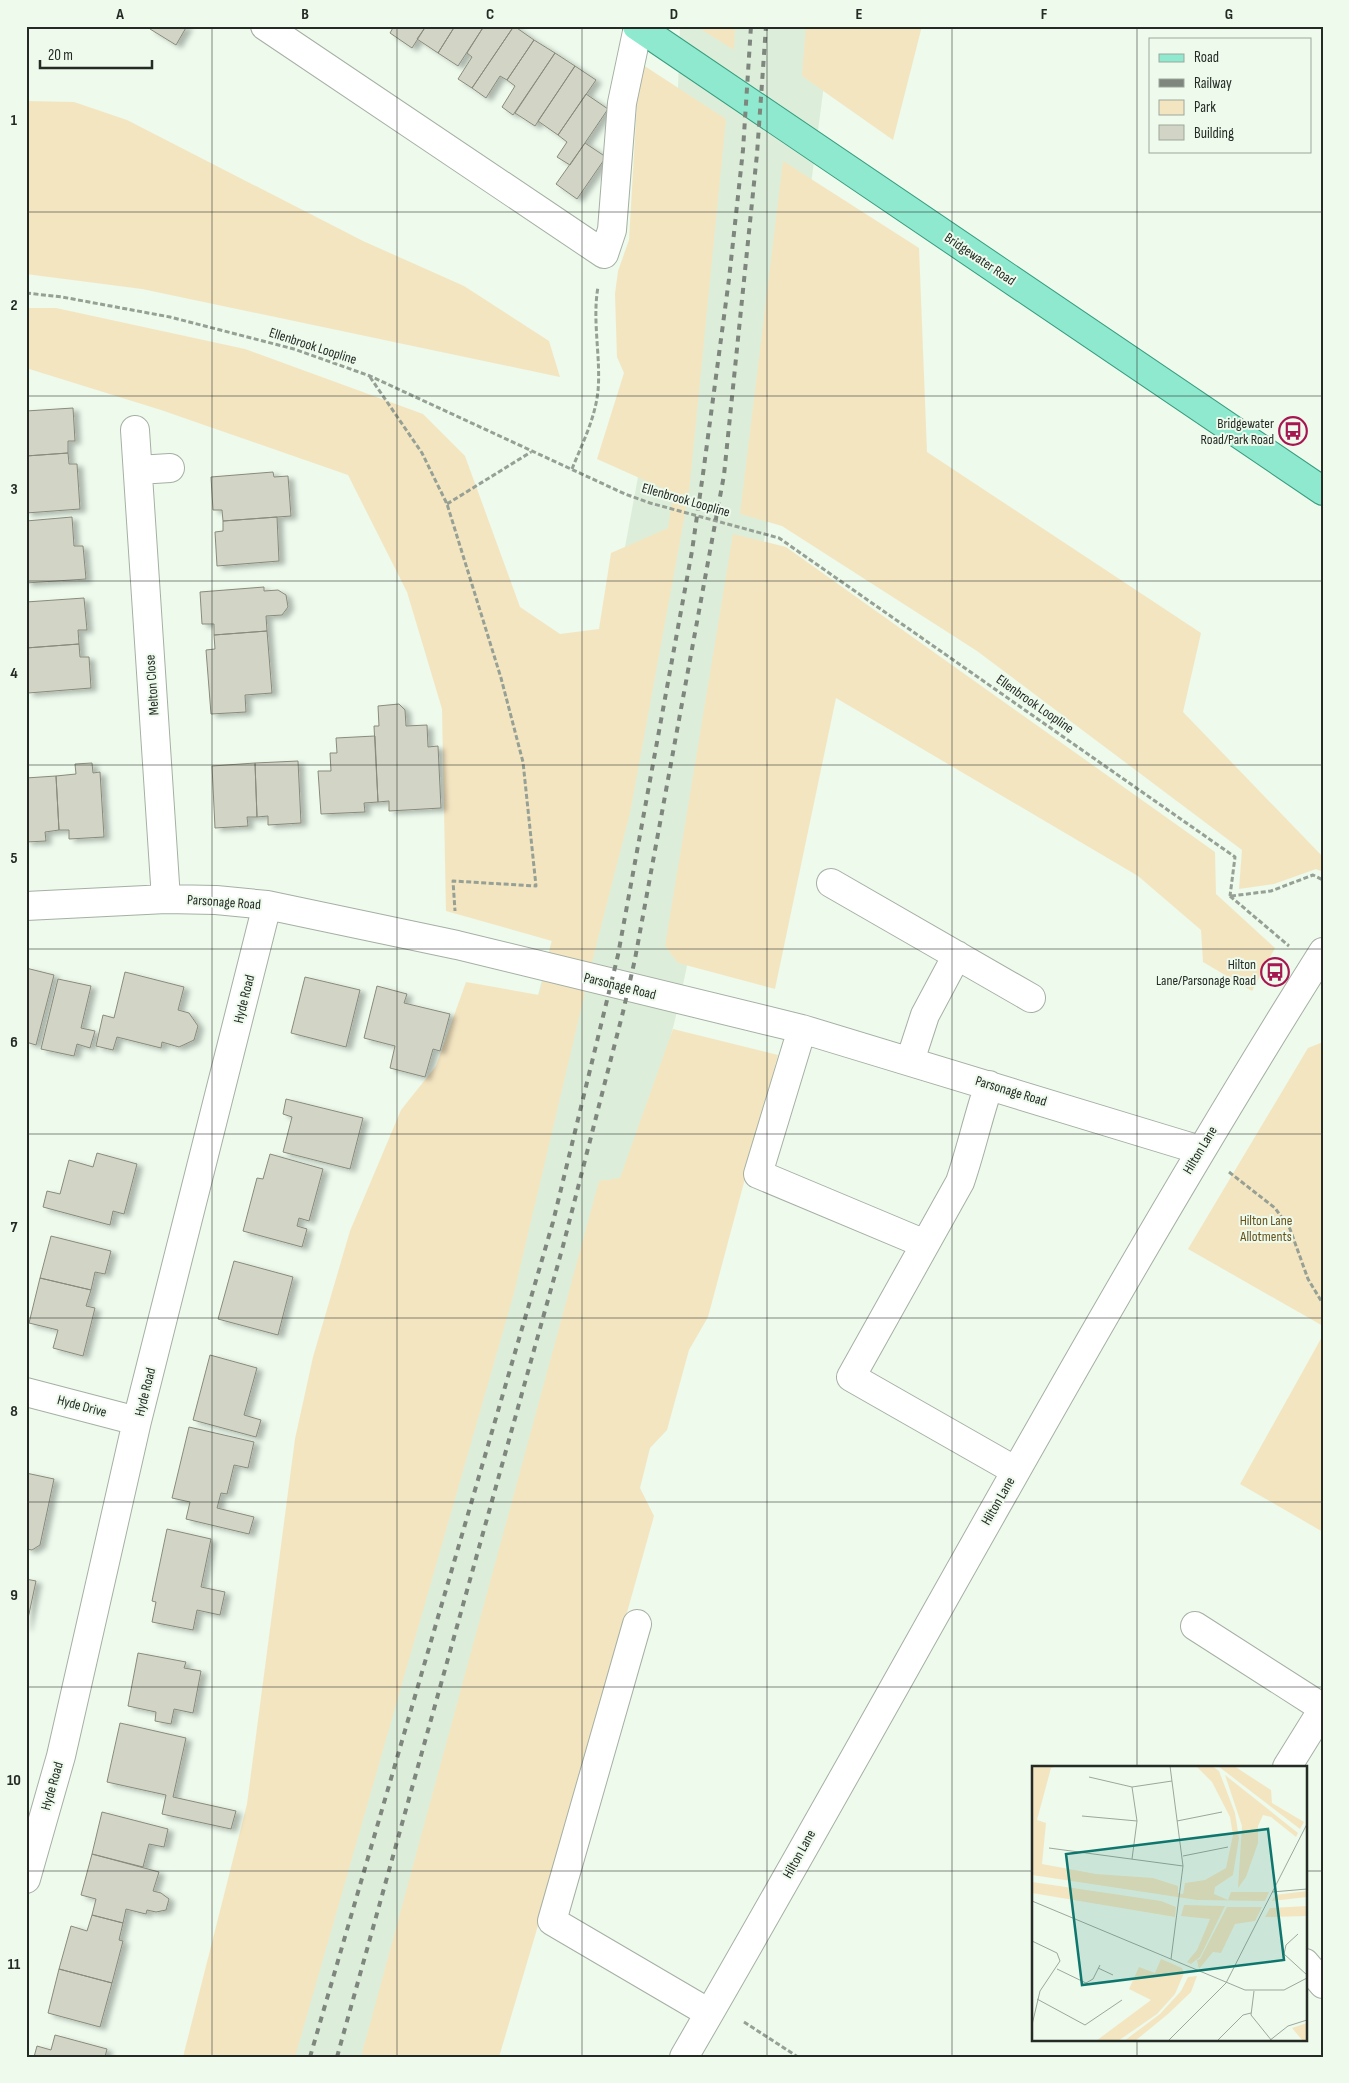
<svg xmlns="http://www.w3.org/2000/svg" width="1349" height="2083" font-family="'Sofia Sans Condensed',sans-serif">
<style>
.built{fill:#dceeda}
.green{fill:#f4e5c1}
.building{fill:#d2d5c5;stroke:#898b7c;filter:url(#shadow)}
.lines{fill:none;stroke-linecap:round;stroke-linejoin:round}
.minor-casing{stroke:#a5b0a3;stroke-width:30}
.major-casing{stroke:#389c7f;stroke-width:30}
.path{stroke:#96a095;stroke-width:3;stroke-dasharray:5 2.5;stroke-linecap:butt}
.minor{stroke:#fff;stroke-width:28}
.major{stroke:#8ee9cf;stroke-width:28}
.rail{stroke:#7e867d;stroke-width:4;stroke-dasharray:6 6;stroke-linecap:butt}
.grid{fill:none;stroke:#252a25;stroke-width:1;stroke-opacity:0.55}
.labels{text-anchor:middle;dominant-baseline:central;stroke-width:4;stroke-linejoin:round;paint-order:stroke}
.street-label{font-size:14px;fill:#252a25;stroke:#edfaec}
.poi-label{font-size:14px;fill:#252a25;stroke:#edfaec;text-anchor:end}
.park-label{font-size:14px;fill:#67511a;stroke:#edfaec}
.inset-road{fill:none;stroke:#9da79c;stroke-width:1}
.view{fill:#0f766e;fill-opacity:0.15;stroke:#0f766e;stroke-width:2.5}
.inset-edge{fill:none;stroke:#252a25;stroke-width:2.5}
.neatline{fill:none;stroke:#252a25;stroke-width:2}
.grid-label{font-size:16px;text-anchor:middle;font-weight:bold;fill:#252a25}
</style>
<defs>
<filter id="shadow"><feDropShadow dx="5.5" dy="3" stdDeviation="2.5" flood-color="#0004"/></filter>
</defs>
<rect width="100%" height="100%" fill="#edfaec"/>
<path class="built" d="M680,26H827L825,77L766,530L686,971L674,1024L388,2057H269L552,940L638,477L678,88Z"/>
<path class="green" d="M696,26H735L734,50Z
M806,26H922L893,140L802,76Z
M643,65L726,119L689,492L630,813L595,950L514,1293L295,2057H183L247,1804L295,1439L313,1357L350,1231L401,1110L436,1066L466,982L539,995L552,941L446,911L442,709L407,592L348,475L161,410L26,368V308H56L245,349L423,414L465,456L520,607L560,634L599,629L611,553L668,528L673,493L597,459L624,373L617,357L615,294L618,271L629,240L637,103Z
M26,101L74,102L127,120L363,241L464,286L549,341L560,377L142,289L26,274Z
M783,161L919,248L927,452L1201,633L1183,712L1323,857V872L1316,869L1274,884L1239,889L1242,850L977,651L782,526L740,514Z
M733,534L786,547L1215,852L1216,894L1275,948L1252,991L1203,962L1201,930L1138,876L836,698L775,989L678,963L665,946Z
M673,1029L778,1055L708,1317L689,1350L667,1430L650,1448L640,1488L654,1516L564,1838L499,2057H361L599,1181L620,1178Z
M1323,1042V1326L1188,1249L1308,1048Z
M1323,1335V1532L1240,1484Z"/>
<path class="building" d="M152,26H187L176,45L150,29Z
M394,26H426L412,48L390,33Z
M426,26H455L438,53L417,39Z
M455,26H484L458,66L438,53Z
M484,26H514L472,88L458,79L472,57L467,53Z
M514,26L534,40L507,80L500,76L486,98L472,88Z
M534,40L555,53L513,115L502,107L515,86L507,80Z
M555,53L575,66L535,126L515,113Z
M575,66L596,80L558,135L538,121Z
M586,94L608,109L570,165L557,157L567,142L558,135Z
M585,143L606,157L577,199L556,184Z
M73,408L75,441H68V453L26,456V411Z
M68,453L69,464H77L80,509L26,513V456Z
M273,472L274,477L288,476L291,516L223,521L222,510H213L211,477Z
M72,517L74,546H83L86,579L26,583V521Z
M277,517L279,561L217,566L215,532L223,531V521Z
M264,587V591L278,590L286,595L288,607L282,615L266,616L267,631L214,635V624H202L200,592Z
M84,598L87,630H78L79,644L26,648V602Z
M267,631L272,693L245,695L246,712L211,714L206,650L215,649L214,635Z
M79,644L80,657H89L91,688L28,693L26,648Z
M399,704L405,710L406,726L427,725L428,747L438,746L441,808L389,811V801L378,802L374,726H379L378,706Z
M375,736L378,802L364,803L365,812L321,814L318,771H331L330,753H337L336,738Z
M298,761L301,823L268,825V816L257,817L255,763Z
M92,763L93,773L100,772L104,837L69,839V830H59L56,776L76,774L75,764Z
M255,763L257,817H247L248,826L215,828L212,766Z
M56,776L59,830L45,832L46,841L26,842V778Z
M26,968L54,975L36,1045L26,1042Z
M125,972L184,987L178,1010L189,1013L198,1026L194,1040L179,1047L162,1042L161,1048L117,1037L113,1050L96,1046L103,1015L114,1018Z
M305,977L360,990L346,1047L291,1033Z
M58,979L91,986L81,1028L95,1031L90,1048L77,1044L74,1056L41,1049Z
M377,986L407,994L404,1003L450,1014L440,1051L433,1049L425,1077L390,1068L395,1046L364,1038Z
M286,1099L363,1118L350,1169L283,1152L292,1117L283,1114Z
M97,1153L137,1164L124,1214L113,1211L110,1225L43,1207L47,1191L60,1194L69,1160L93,1167Z
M270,1154L323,1169L309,1221L299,1218L297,1226L307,1229L302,1247L243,1231L257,1178L263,1179Z
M51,1236L111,1251L105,1274L95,1272L91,1290L40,1278Z
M234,1261L293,1277L278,1335L218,1319Z
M40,1278L91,1290L86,1306L95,1308L83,1356L53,1348L58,1330L29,1323Z
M210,1355L257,1368L244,1415L261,1420L256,1437L193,1420Z
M189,1427L254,1442L248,1468L234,1465L227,1494L221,1493L217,1508L254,1517L249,1534L186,1519L190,1502L172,1498Z
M26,1473L54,1479L40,1545L32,1550L26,1549Z
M167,1529L211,1539L201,1587L225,1592L220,1615L197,1610L193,1630L152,1622L156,1602L152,1601Z
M26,1579L36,1581L26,1628Z
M138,1653L186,1662L184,1668L201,1671L193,1713L174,1709L171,1724L155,1721L156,1712L128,1706Z
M120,1723L186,1738L173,1797L236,1811L231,1829L162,1814L166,1795L107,1782Z
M102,1812L168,1829L164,1847L149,1844L143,1867L92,1854Z
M92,1854L159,1872L153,1891L161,1893L169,1899L166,1910L156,1912L147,1910L146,1914L126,1909L123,1923L92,1915L96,1899L81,1895Z
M92,1915L123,1923L119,1940L123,1941L112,1983L59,1969L71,1926L87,1931Z
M59,1969L112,1983L100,2027L48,2013Z
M55,2035L107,2049L105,2057H34L37,2046L51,2050Z"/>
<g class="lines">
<defs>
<path id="minor" d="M265,26L604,254L612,230L622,103L638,27
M135,430L166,899
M138,470L170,468
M831,883L1031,998
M26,906L166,899L216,900L267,905L457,945L802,1029L1200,1150
M802,1029L758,1174L925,1244
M910,1061L925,1015L957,955
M989,1085C978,1117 971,1150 960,1182L851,1377L1016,1471
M26,1392L137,1421
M637,1624L552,1921L709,2013
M1195,1626L1323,1708
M1287,1767L1323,1709
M26,1879L61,1756L137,1421L267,905
M1305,1963L1323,1984
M684,2057C898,1689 1096,1312 1323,952"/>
<path id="major" d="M637,26L1323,491"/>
</defs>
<use href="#minor" class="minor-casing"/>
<use href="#major" class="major-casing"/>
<path class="path" d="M26,293L62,297L170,317L294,349L370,376L625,494L650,503L779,538L1235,857L1230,896
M370,377L422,453L447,504L501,678L523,762L536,886L453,881L455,911
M572,469C582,444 595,419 598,391C601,357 592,321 598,287
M447,504L531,452
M1230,896L1289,946
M1231,896L1271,891L1313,875L1323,880
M1229,1172L1275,1208L1290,1229L1308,1279L1323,1304
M744,2022L798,2057"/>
<use href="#minor" class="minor"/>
<use href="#major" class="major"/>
<path class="rail" d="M310,2057L553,1222L618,955L692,551L703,474L729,279L743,150L751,26
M337,2057L563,1246L623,1012L635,959L724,475L757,154L766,26"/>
</g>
<path class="grid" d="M212,26V2057M397,26V2057M582,26V2057M767,26V2057M952,26V2057M1137,26V1767M26,212H1323M26,396H1323M26,581H1323M26,765H1323M26,949H1323M26,1134H1323M26,1318H1323M26,1502H1323M26,1687H1323M26,1871H1033M1305,1871H1323M1137,2039V2057"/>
<defs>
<symbol id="bus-ring" viewBox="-11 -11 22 22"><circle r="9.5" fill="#edfaec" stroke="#a81651" stroke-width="1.5"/><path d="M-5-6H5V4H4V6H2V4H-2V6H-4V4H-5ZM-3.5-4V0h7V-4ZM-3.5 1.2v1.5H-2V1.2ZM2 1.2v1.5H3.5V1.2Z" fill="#a81651"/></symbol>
</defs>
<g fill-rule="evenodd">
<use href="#bus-ring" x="1277" y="415" width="32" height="32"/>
<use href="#bus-ring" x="1259" y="956" width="32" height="32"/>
</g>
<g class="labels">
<g class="street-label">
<text transform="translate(980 259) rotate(34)">Bridgewater Road</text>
<text transform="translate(313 346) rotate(18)">Ellenbrook Loopline</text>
<text transform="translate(686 500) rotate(16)">Ellenbrook Loopline</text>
<text transform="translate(152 685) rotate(-94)">Melton Close</text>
<text transform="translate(1035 704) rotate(35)">Ellenbrook Loopline</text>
<text transform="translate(224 902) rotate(4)">Parsonage Road</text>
<text transform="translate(620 986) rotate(14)">Parsonage Road</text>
<text transform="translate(244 999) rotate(-76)">Hyde Road</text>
<text transform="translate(1011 1091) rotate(17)">Parsonage Road</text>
<text transform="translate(1200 1150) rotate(-59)">Hilton Lane</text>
<text transform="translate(145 1392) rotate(-76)">Hyde Road</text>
<text transform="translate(82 1406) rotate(15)">Hyde Drive</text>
<text transform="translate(998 1501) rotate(-60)">Hilton Lane</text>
<text transform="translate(52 1786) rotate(-74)">Hyde Road</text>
<text transform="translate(799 1854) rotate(-61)">Hilton Lane</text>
</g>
<g class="poi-label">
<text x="1274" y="423">Bridgewater<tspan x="1274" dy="16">Road/Park Road</tspan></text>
<text x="1256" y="964">Hilton<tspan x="1256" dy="16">Lane/Parsonage Road</tspan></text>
</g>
<g class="park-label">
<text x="1266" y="1220">Hilton Lane<tspan x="1266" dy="16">Allotments</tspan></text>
</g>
</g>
<g transform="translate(1032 1766)">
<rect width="275" height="275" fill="#edfaec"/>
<path d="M0,0H26L19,2L5,54L14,57L10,98L64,108L121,112L146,120V127L151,128L153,117L173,114L194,102L201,69L198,51L180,16L164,0H180L187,5L203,47L207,72L201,109L183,121L182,128L196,134L199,126H237L233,135L165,134L0,109ZM186,0H202L239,24L240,37L272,56L268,63ZM193,9L266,67L264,71L239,51L231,49L226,60V77L214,111L206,122L210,60ZM0,116L129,135L144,141L143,151L0,127ZM275,125V131L240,135L243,129ZM152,139L193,140L168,191L159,198L155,196L165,184L178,153L149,150ZM275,140V150L233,151L238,142ZM195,141H230L223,155L203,158L189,187L181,186L167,203L165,194L168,193ZM129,193L150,202L152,207L143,228L125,248L86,275H64L119,234L97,223L107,201L123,207ZM165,210L159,226L136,248L103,275H92L128,248L149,225L156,211ZM275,257V275H271L260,262Z" fill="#f4e5c1"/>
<path class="inset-road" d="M138,0L151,100L139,193M57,11L100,21L140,15M50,50L105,55M145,55L190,46M17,82L151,100M151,90L196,81M100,93L105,55L100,21M240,126L275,123M0,135L213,224H252L275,212M266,168L254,179L252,188L275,209M0,175L25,187L28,195L8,225L0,259M66,202L81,209M25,203L54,217L61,213L68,199M222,225L219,249L240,275M5,233L53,259L90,234M136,275L194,217L275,58M185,275L211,249L219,247M237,275L256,260L275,254"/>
<path class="view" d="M236,63L252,194L50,219L34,88Z"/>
<rect width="275" height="275" class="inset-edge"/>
</g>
<rect width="1349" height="2083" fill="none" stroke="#edfaec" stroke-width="55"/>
<rect x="1149" y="38" width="162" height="115" fill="#edfaec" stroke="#9da79c"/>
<rect x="1159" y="54" width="25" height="8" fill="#8ee9cf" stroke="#9da79c"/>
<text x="1194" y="62" font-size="15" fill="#252a25">Road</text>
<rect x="1159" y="79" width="25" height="8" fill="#7e867d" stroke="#9da79c"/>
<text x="1194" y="88" font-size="15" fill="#252a25">Railway</text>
<rect x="1159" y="100" width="25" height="15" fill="#f4e5c1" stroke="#9da79c"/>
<text x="1194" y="112" font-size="15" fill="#252a25">Park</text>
<rect x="1159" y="125" width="25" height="15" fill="#d2d5c5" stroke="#9da79c"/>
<text x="1194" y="138" font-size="15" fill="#252a25">Building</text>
<path d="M40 60v8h112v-8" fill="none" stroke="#252a25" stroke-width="2.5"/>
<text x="48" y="60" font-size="15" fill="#252a25" stroke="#edfaec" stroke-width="4" paint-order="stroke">20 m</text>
<rect x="28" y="28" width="1294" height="2028" class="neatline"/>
<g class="grid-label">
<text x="120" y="19">A</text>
<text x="305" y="19">B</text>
<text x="490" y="19">C</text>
<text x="674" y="19">D</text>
<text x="859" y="19">E</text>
<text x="1044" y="19">F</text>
<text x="1229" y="19">G</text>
<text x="14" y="125">1</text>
<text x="14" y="310">2</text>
<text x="14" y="494">3</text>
<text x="14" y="678">4</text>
<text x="14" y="863">5</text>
<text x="14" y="1047">6</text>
<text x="14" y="1232">7</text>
<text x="14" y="1416">8</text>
<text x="14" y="1600">9</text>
<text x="14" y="1785">10</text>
<text x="14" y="1969">11</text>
</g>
</svg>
